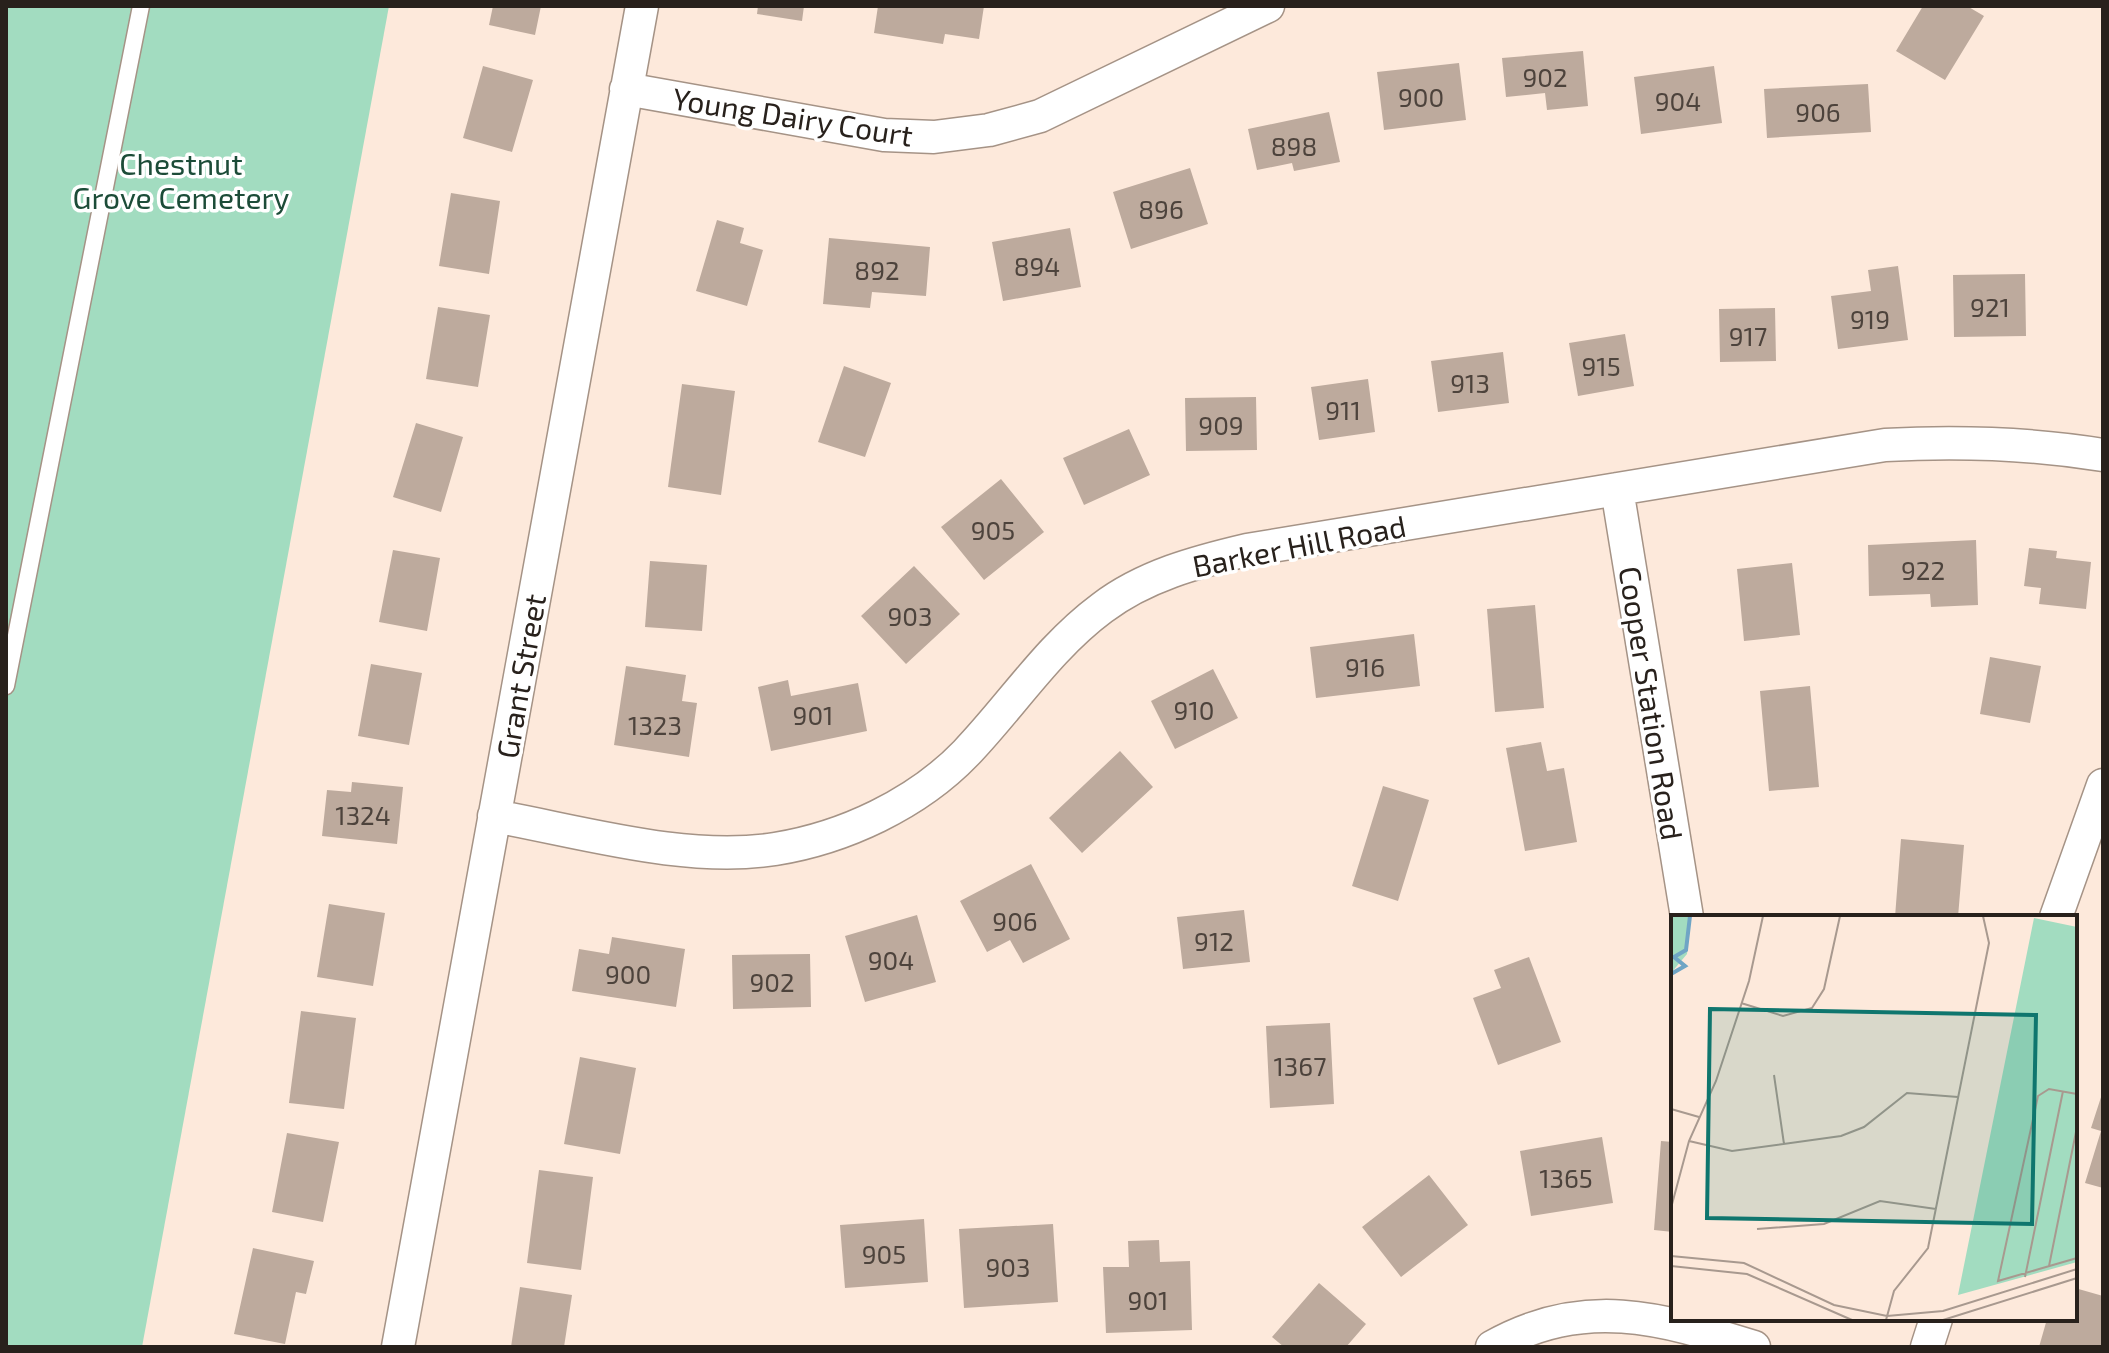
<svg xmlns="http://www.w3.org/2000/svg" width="2109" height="1353" font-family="'Exo 2',sans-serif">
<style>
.green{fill:#a2dcc0}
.building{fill:#bdaa9d}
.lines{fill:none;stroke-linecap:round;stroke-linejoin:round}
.lane-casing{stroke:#a59386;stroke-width:19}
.street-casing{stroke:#a59386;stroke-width:35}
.lane{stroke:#fff;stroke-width:16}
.street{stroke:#fff;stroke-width:32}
.labels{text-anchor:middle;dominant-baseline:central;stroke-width:7;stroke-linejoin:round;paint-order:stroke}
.number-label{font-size:26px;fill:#4d433c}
.street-label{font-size:30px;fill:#28211c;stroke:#fff}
.park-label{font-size:30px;fill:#1c4c38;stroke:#fff}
.inset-river{fill:none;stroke:#6fa5c5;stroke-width:4}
.inset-road{fill:none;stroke:#a8998f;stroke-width:2}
.view{fill:#0f766e;fill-opacity:0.15;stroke:#0f766e;stroke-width:4}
.inset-edge{fill:none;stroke:#28211c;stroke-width:4}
</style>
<rect width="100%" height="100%" fill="#fde9db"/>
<path class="green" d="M6,6H389L142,1347H6Z"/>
<path class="building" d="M493,6H541L535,35L489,25Z
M758,6H804L802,21L757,14Z
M878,6H984L979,39L945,34L943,44L874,33Z
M1923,6H1967L1984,16L1945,80L1896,51Z
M1583,51L1588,106L1547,110L1545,93L1506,97L1502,58Z
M1459,63L1466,120L1384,130L1377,72Z
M483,66L533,80L512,152L463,138Z
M1714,66L1722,123L1641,134L1634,77Z
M1868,84L1871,132L1767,138L1764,89Z
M1329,112L1340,162L1294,171L1292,163L1257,170L1248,129Z
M1190,168L1208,224L1131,249L1113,192Z
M451,193L500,201L489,274L439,266Z
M717,220L744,228L740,243L763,250L747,306L696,291Z
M1070,228L1081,287L1003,301L992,242Z
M829,238L930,247L926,296L872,292L870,308L823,304Z
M1898,266L1908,340L1838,349L1831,296L1871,291L1868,270Z
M2025,274L2026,336L1954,337L1953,275Z
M438,307L490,315L478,387L426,379Z
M1775,308L1776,361L1720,362L1719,309Z
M1625,334L1634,386L1578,396L1569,343Z
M1503,352L1509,403L1438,412L1431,361Z
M844,366L891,383L865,457L818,442Z
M1368,379L1375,432L1319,440L1311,387Z
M682,384L735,391L721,495L668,487Z
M1256,397L1257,450L1186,451L1185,398Z
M416,423L463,437L441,512L393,497Z
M1129,429L1150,475L1084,505L1063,458Z
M1001,479L1044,532L984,580L941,527Z
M1976,540L1978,605L1931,607L1930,594L1869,596L1868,545Z
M2029,548L2057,551L2056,558L2091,562L2086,609L2039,604L2041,588L2024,586Z
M393,550L440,558L427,631L379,622Z
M650,561L707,565L702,631L645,627Z
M1792,563L1800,635L1744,641L1737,569Z
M914,566L960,614L906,664L861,616Z
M1535,605L1544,708L1495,712L1487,609Z
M1414,634L1420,686L1316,698L1310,647Z
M1990,657L2041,666L2030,723L1980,714Z
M371,664L422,673L409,745L358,736Z
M626,666L686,675L682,701L697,703L689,757L614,745Z
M1213,669L1238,718L1175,749L1151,701Z
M788,680L791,696L858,683L867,731L771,751L758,687Z
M1810,686L1819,787L1769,791L1760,691Z
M1541,742L1547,771L1564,768L1577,842L1525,851L1506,748Z
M1120,751L1153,787L1082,853L1049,818Z
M352,782L403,787L397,844L322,836L327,790L351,792Z
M1383,786L1429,800L1398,901L1352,886Z
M1901,839L1964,845L1958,917H1895Z
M1031,864L1070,939L1023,963L1010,940L987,952L960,901Z
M329,904L385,913L373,986L317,977Z
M1244,910L1250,962L1183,969L1177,917Z
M917,915L936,982L865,1002L845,936Z
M612,937L685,949L676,1007L572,991L579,949L609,954Z
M810,954L811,1007L733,1009L732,955Z
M1529,957L1561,1042L1498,1065L1473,998L1501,988L1494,970Z
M301,1011L356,1018L344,1109L289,1103Z
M1330,1023L1334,1104L1270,1108L1266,1026Z
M580,1057L636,1068L620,1154L564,1144Z
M2103,1091V1188L2085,1183L2101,1131L2091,1128Z
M287,1133L339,1142L323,1222L272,1212Z
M1602,1137L1613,1203L1531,1216L1520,1151Z
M1661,1141L1673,1142V1232L1654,1230Z
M539,1170L593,1177L581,1270L527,1263Z
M1429,1175L1468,1225L1401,1277L1362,1227Z
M924,1219L928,1282L845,1288L840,1225Z
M1053,1224L1058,1302L964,1308L959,1229Z
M1159,1240L1160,1262L1190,1261L1192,1330L1106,1333L1103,1267H1129L1128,1241Z
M253,1248L314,1261L306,1294L296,1292L285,1344L234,1334Z
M1319,1283L1366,1324L1346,1347H1284L1272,1337Z
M520,1287L572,1295L564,1347H511Z
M2075,1288L2103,1296V1347H2039L2047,1319H2075Z"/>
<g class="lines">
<defs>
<path id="lane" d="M6,686L141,6"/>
<path id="street" d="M626,89L884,135L934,137L989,130L1040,116L1268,6
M1617,489L1687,917
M494,816C582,832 687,863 775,849C844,838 917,804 966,753C1012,705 1048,648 1102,608C1144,576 1196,562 1247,550L1885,445C1961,441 2029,443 2103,455
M2056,917L2103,785
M398,1347L642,6
M1492,1347C1584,1295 1660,1318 1754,1347
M1927,1347L1936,1319"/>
</defs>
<use href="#lane" class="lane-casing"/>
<use href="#street" class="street-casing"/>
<use href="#lane" class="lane"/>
<use href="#street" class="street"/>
</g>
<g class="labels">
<g class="number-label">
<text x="1545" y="76">902</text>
<text x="1421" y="96">900</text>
<text x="1678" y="100">904</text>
<text x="1818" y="111">906</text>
<text x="1294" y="145">898</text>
<text x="1161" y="208">896</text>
<text x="1037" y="265">894</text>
<text x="877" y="269">892</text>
<text x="1990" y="306">921</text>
<text x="1870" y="318">919</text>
<text x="1748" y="335">917</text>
<text x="1601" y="365">915</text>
<text x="1470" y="382">913</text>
<text x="1343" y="409">911</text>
<text x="1221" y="424">909</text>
<text x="993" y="529">905</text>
<text x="1923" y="569">922</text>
<text x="910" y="615">903</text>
<text x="1365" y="666">916</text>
<text x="1194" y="709">910</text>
<text x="813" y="714">901</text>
<text x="655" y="724">1323</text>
<text x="363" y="814">1324</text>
<text x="1015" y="920">906</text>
<text x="1214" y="940">912</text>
<text x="891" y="959">904</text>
<text x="628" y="973">900</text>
<text x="772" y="981">902</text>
<text x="1300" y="1065">1367</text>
<text x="1566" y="1177">1365</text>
<text x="884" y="1253">905</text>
<text x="1008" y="1266">903</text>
<text x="1148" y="1299">901</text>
</g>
<g class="street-label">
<text transform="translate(793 116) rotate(9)">Young Dairy Court</text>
<text transform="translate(1299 545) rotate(-11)">Barker Hill Road</text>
<text transform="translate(520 676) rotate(-80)">Grant Street</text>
<text transform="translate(1652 703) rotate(81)">Cooper Station Road</text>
</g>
<g class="park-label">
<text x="181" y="163">Chestnut<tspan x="181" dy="34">Grove Cemetery</tspan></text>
</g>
</g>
<g transform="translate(1671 915)">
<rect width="406" height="406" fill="#fde9db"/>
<path d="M0,1H20L16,39L0,58ZM363,3L406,12V347L287,380Z" fill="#a2dcc0"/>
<path class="inset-river" d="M0,59L14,51L3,42L15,35L19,1"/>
<path class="inset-road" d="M70,88L112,101L141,93L153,74L169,1M103,160L113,229M406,179L378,174L367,181L327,366L406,343M0,194L28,202M18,226L61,236L170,221L193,212L236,178L287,182M0,293L18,226L45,166L78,66L92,1M86,314L153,309L209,286L265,294M0,341L73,348L163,390L216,401L272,396L406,354M0,351L76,359L181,405M378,351L406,212M354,362L392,176M215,405L223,376L257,333L318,28L312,1M272,405L406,363"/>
<path class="view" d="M39,94L365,100L361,309L36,303Z"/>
<rect width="406" height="406" class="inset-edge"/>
</g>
<rect width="2109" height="1353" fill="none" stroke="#28211c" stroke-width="16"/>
</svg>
